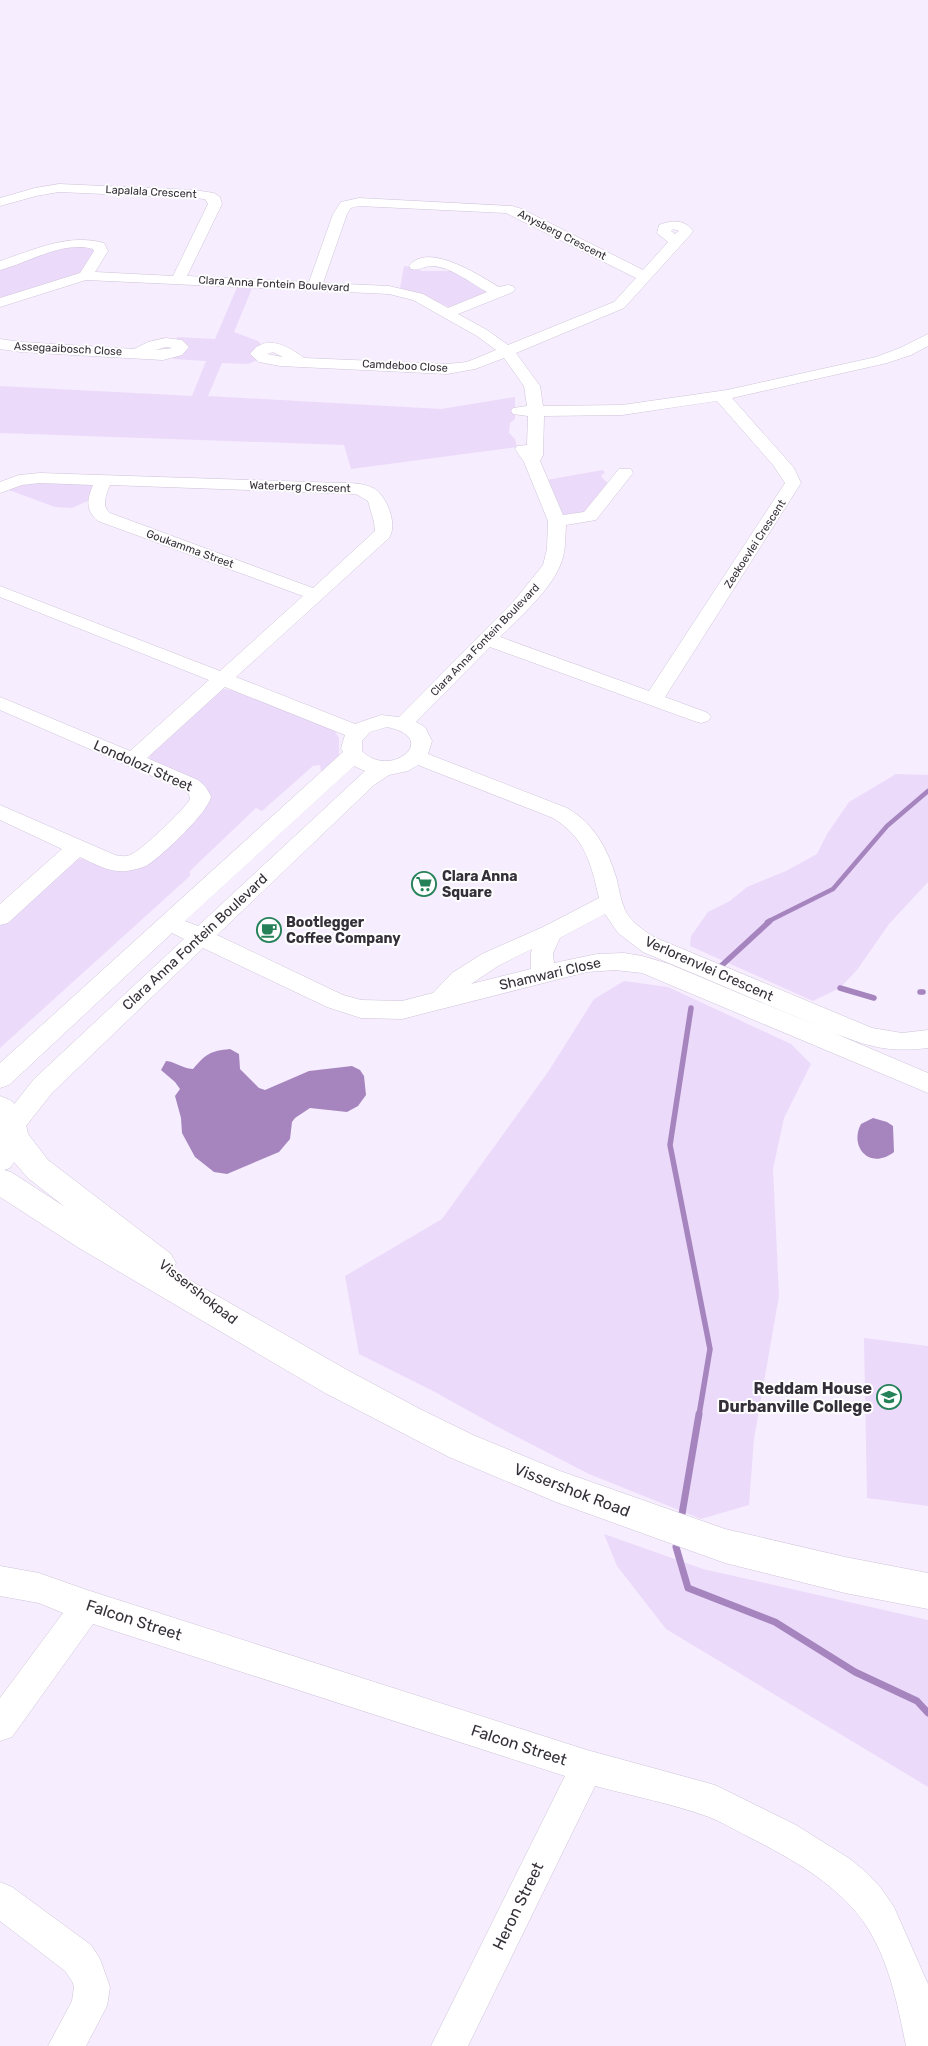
<svg xmlns="http://www.w3.org/2000/svg" width="928" height="2046" font-family="Rubik,sans-serif">
<style>
.green{fill:#ecdafb}
.water{fill:#a685bf}
.lines{fill:none;stroke-linecap:round;stroke-linejoin:round}
.stream-far2{stroke:#a685bf;stroke-width:4.5}
.stream-far1{stroke:#a685bf;stroke-width:5.5}
.stream{stroke:#a685bf;stroke-width:7}
.minor-casing{stroke:#cfc4d9;stroke-width:1}
.major-casing{stroke:#cfc4d9;stroke-width:1}
.minor{fill:#fff;fill-rule:evenodd}
.major{fill:#fff;fill-rule:evenodd}
.labels{text-anchor:middle;dominant-baseline:central;stroke-width:4;stroke-linejoin:round;paint-order:stroke}
.far-street-label{font-size:11px;fill:#342f38;stroke:#fefefe}
.street-label{font-size:14px;fill:#342f38;stroke:#fefefe}
.poi-label{font-size:14px;font-weight:bold;fill:#342f38;stroke:#fefefe;text-anchor:start}
.near-poi-label{font-size:16px;font-weight:bold;fill:#342f38;stroke:#fefefe;text-anchor:end}
.near-street-label{font-size:16px;fill:#342f38;stroke:#fefefe}
</style>
<rect width="100%" height="100%" fill="#f6edfe"/>
<path class="green" d="M73,245L96,248L83,272L0,300V268Z
M404,266L411,267L422,271H452L487,292L449,307L417,293L400,288Z
M238,285L253,286L234,332L258,341L263,346L258,360L248,364L222,363L208,396L441,409L515,397V419L510,423L509,433L515,439L517,447L351,469L344,445L0,433V386L192,396L206,361L173,359C178,352 174,344 177,337L215,339Z
M603,470L605,472L601,476L609,485L587,512L565,516L562,514L546,480Z
M23,483L89,484L94,487L90,500L72,508L55,507L6,489Z
M224,689L236,691L334,730L339,738V757L321,772L320,765L313,766L262,811L256,808L190,871V876L0,1048V922L78,859H86L116,869L205,804L150,760L149,754L221,690Z
M896,774L928,775V882L889,924L857,970L840,988L813,1001L690,946L691,936L708,912L730,901L747,887L786,871L817,854L827,834L849,802Z
M624,981L668,987L791,1044L811,1064L784,1118L773,1169L779,1296L754,1439L749,1505L701,1519L589,1474L496,1426L433,1391L359,1354L345,1276L442,1219L548,1072L594,999Z
M864,1338L928,1346V1506L867,1498Z
M604,1534L703,1569L928,1620V1787L666,1629L617,1566Z"/>
<path class="water" d="M230,1049L239,1054L240,1069L259,1088L265,1090L309,1071L352,1066L360,1070L364,1076L366,1095L358,1106L347,1112L310,1108L295,1118L292,1122L290,1139L279,1152L227,1174L214,1172L195,1157L182,1133L181,1118L175,1096L180,1089L175,1082L161,1070L166,1061C176,1062 181,1068 193,1069C206,1054 210,1051 230,1049Z
M873,1118L887,1122L893,1126L894,1152C869,1171 849,1146 861,1124Z"/>
<g class="lines">
<path class="stream-far2" d="M767,922L833,889L887,826L928,791"/>
<path class="stream-far1" d="M720,967L770,921
M840,988L874,998
M920,992H923
M691,1008L670,1145L710,1349L699,1415"/>
<path class="stream" d="M682,1514L699,1414
M676,1547L688,1588L775,1622L855,1672L917,1701L928,1713"/>
<defs>
<path id="minor" d="M59,184L194,190L214,193L220,197L222,204L187,276L309,282L333,214L341,202L359,198L512,206L522,209L643,270L668,242L657,233L659,225C672,220 684,219 693,231L691,234L624,308L516,353L540,386L543,406L622,405L727,390L876,357L900,348L928,334V346L911,355L887,363L732,398L794,468L801,483L665,697L708,713L711,717L708,721L701,723L694,721L490,647L416,722L425,727L432,741L428,754L567,808C595,824 608,850 617,880C619,890 621,901 625,910C631,922 643,930 654,937L872,1028L902,1033L928,1030V1048C886,1053 867,1046 829,1031L928,1073V1093L642,973L615,970L587,972L402,1019L361,1018L327,1007L203,948L52,1093L22,1131L13,1134L4,1131L0,1124L4,1117L34,1079L184,939L172,933L9,1085L0,1088V1063L343,752L341,748L345,735L225,687L147,758L198,780L205,786L211,796C210,811 160,858 146,866C140,868 133,870 127,871C110,873 95,864 80,857L8,923L0,925V904L62,849L0,820V805L115,855C119,856 126,857 130,855C140,852 186,808 190,799L189,794L184,790L0,710V697L130,751L209,680L0,597V586L220,671L303,596L98,521C85,510 87,499 93,485L40,483L22,485L0,493V482L19,475L40,473L341,483C351,483 363,483 373,488C387,495 398,525 389,538L236,677L355,724L381,715L399,717L514,601L543,565L547,549L548,521L524,462L515,449L517,446L527,445L528,416L513,414L511,411L513,408L527,406L524,386L504,358L475,369L447,374L280,366L259,362L250,354C265,333 288,346 304,358L447,364L467,362L496,350L477,336L413,300L389,294L86,280L0,307V298L80,273L94,251L93,249C63,240 28,263 0,270V261C34,250 68,233 104,243L108,251L95,272L173,276L208,204L205,199L194,198L59,192L36,196L0,206V198L35,188ZM359,206L506,213L636,278L614,302L508,345L487,330L458,314L513,292L515,289L513,286L508,285L499,287C480,276 428,241 409,266L411,269C420,271 425,265 434,266C452,268 471,283 487,292L448,308L423,294L389,286L323,283L347,214L351,208ZM673,229L679,231L675,234L671,231ZM273,352L283,357L267,354ZM717,401L773,465L785,483L649,691L500,637C519,618 552,589 561,563C566,551 565,538 566,525L596,520L633,473L631,469H619L584,512L563,515L540,461L543,455L544,416L622,415ZM110,485L356,494L368,501L374,522L375,531L313,588L110,513C101,506 106,495 110,485ZM387,727C442,738 390,780 362,751V741L370,732ZM418,765L553,818C585,838 591,863 599,898L543,927L482,954L452,973L433,993L402,1001L361,1000L343,995L217,935L374,785L389,775L408,771ZM354,766L365,771L198,926L185,921ZM605,914L618,933L643,952L820,1027L669,964L642,956L624,953L597,954L554,963L553,953L560,938ZM532,949L531,953V969L471,984L498,966Z
M166,338L182,340L189,347L182,355L163,360L21,352L0,349V339L21,342L134,349L148,342ZM166,347L173,348L155,350Z
M0,1566L39,1573L87,1590L587,1750L715,1785L796,1825L850,1859L866,1872L881,1888L894,1907L928,1984V2046H906C898,2006 890,1965 869,1930C842,1886 792,1859 747,1836C735,1830 722,1822 709,1817C673,1804 633,1796 595,1786L468,2046H431L565,1776L93,1624L12,1737L0,1741V1698L63,1613L39,1603L0,1596Z
M0,1882L12,1887L91,1945L100,1959L110,1987L107,2006L86,2046H48L72,2001L74,1987L72,1981L65,1971L0,1921Z"/>
<path id="major" d="M0,1096L10,1100L17,1106L25,1120L28,1134L48,1160L171,1254L176,1263L172,1270L349,1371L420,1409L473,1435L560,1471L725,1529L845,1557L928,1573V1609L845,1593L725,1563L556,1502L449,1457L325,1393L79,1248L0,1197ZM14,1162L28,1178L65,1207L11,1172L4,1170L10,1168Z"/>
</defs>
<use href="#minor" class="minor-casing"/>
<use href="#major" class="major-casing"/>
<use href="#minor" class="minor"/>
<use href="#major" class="major"/>
</g>
<defs>
<symbol id="supermarket-ring" viewBox="-11 -11 22 22"><circle r="9.5" fill="#fefefe" stroke="#248158" stroke-width="1.5"/><path d="M-6-5.5h2.5l.6 2H6L4.5 2H-2.5L-4.4-4H-6ZM-1.5 3.2a1.3 1.3 0 1 0 .1 0ZM3 3.2a1.3 1.3 0 1 0 .1 0Z" fill="#248158"/></symbol>
<symbol id="cafe-ring" viewBox="-11 -11 22 22"><circle r="9.5" fill="#fefefe" stroke="#248158" stroke-width="1.5"/><path d="M-5.5-4.5H6V0H3Q3 3.5 0 3.5H-2.5Q-5.5 3.5-5.5 0ZM3-3.2v2h1.7v-2ZM-6 4.5H4V6H-6Z" fill="#248158"/></symbol>
<symbol id="school-ring" viewBox="-11 -11 22 22"><circle r="9.5" fill="#fefefe" stroke="#248158" stroke-width="1.5"/><path d="M0-5L7-2L0 1L-7-2ZM-4 1L0 2.5L4 1V4Q0 6-4 4Z" fill="#248158"/></symbol>
</defs>
<g fill-rule="evenodd">
<use href="#supermarket-ring" x="410" y="870" width="28" height="28"/>
<use href="#cafe-ring" x="255" y="916" width="28" height="28"/>
<use href="#school-ring" x="875" y="1383" width="28" height="28"/>
</g>
<g class="labels">
<g class="far-street-label">
<text transform="translate(151 192) rotate(3)">Lapalala Crescent</text>
<text transform="translate(562 235) rotate(27)">Anysberg Crescent</text>
<text transform="translate(274 284) rotate(3)">Clara Anna Fontein Boulevard</text>
<text transform="translate(68 349) rotate(3)">Assegaaibosch Close</text>
<text transform="translate(405 366) rotate(3)">Camdeboo Close</text>
<text transform="translate(300 487) rotate(2)">Waterberg Crescent</text>
<text transform="translate(755 544) rotate(-57)">Zeekoevlei Crescent</text>
<text transform="translate(190 549) rotate(20)">Goukamma Street</text>
<text transform="translate(485 640) rotate(-46)">Clara Anna Fontein Boulevard</text>
</g>
<g class="street-label">
<text transform="translate(143 766) rotate(24)">Londolozi Street</text>
<text transform="translate(195 942) rotate(-43)">Clara Anna Fontein Boulevard</text>
<text transform="translate(709 969) rotate(24)">Verlorenvlei Crescent</text>
<text transform="translate(550 974) rotate(-13)">Shamwari Close</text>
<text transform="translate(198 1292) rotate(38)">Vissershokpad</text>
</g>
<g class="poi-label">
<text x="442" y="876">Clara Anna<tspan x="442" dy="16">Square</tspan></text>
<text x="286" y="922">Bootlegger<tspan x="286" dy="16">Coffee Company</tspan></text>
</g>
<g class="near-poi-label">
<text x="872" y="1388">Reddam House<tspan x="872" dy="18">Durbanville College</tspan></text>
</g>
<g class="near-street-label">
<text transform="translate(572 1490) rotate(21)">Vissershok Road</text>
<text transform="translate(134 1620) rotate(18)">Falcon Street</text>
<text transform="translate(519 1745) rotate(18)">Falcon Street</text>
<text transform="translate(518 1906) rotate(-64)">Heron Street</text>
</g>
</g>
</svg>
